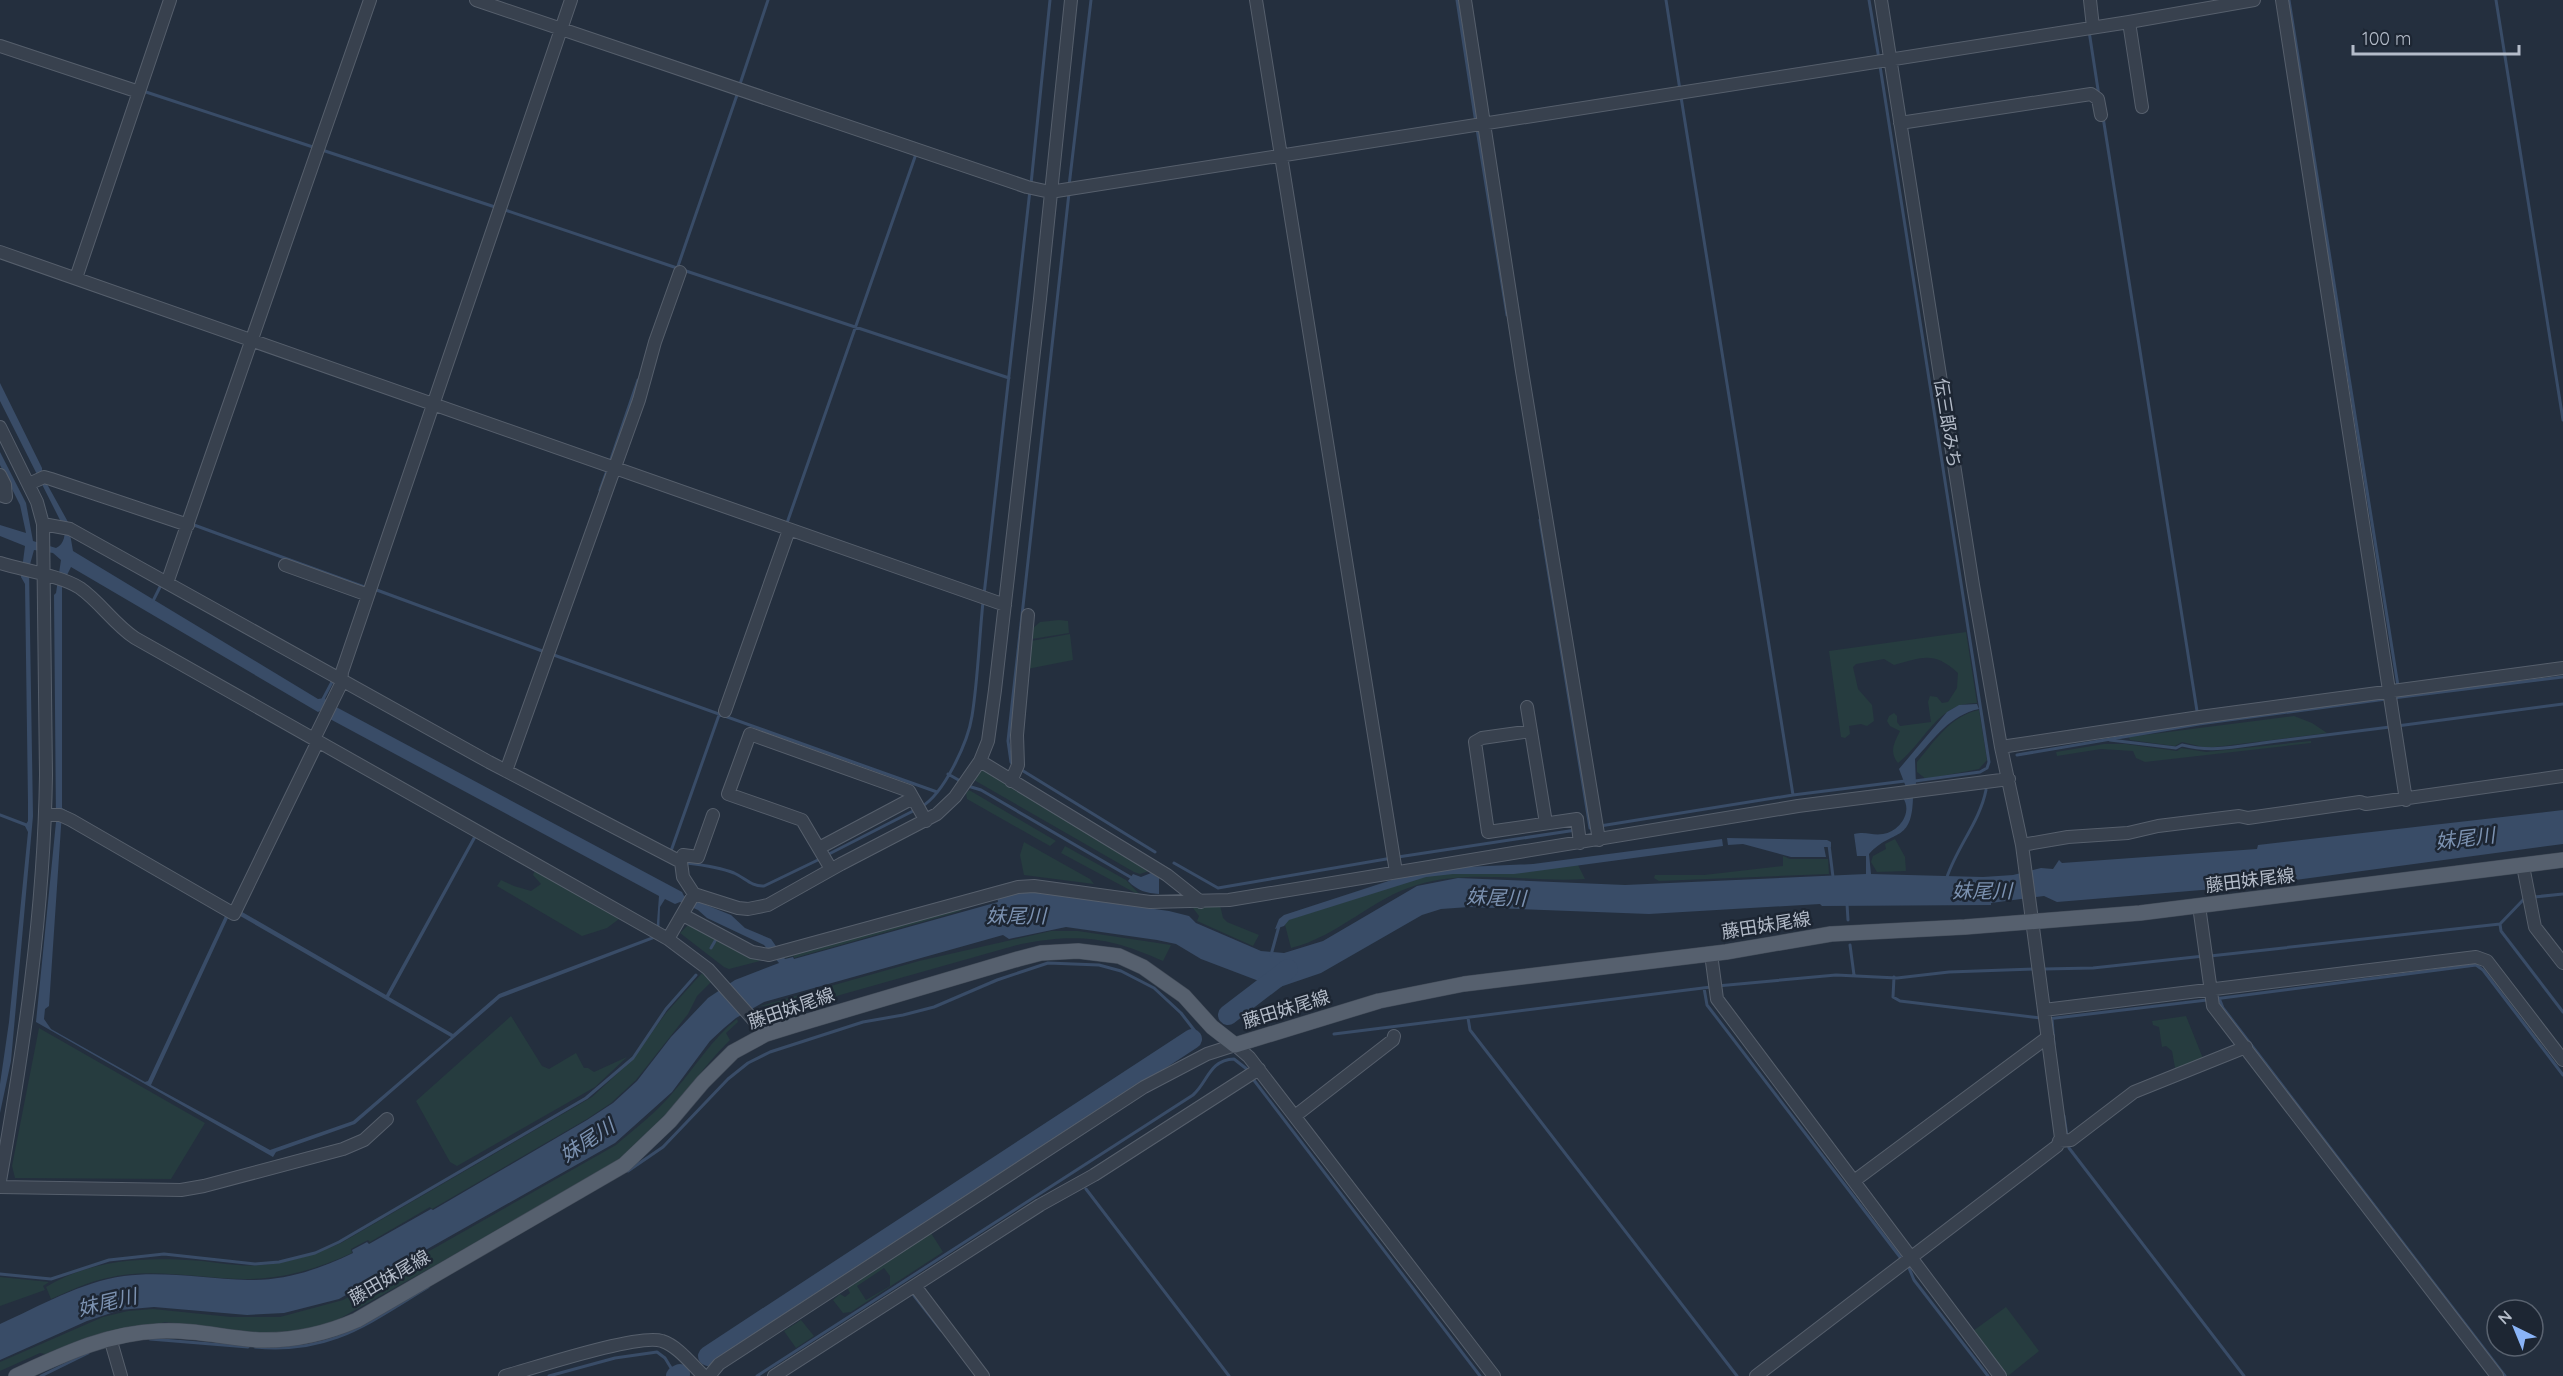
<svg xmlns="http://www.w3.org/2000/svg" width="2563" height="1376" font-family="Quicksand,'Noto Sans JP',sans-serif">
<style>
.green{fill:#263c3f;fill-rule:evenodd}
.water{fill:#394c67;fill-rule:evenodd}
.lines{fill:none;stroke-linecap:round;stroke-linejoin:round}
.stream{stroke:#394c67;stroke-width:3}
.river{stroke:#394c67;stroke-width:20}
.minor-casing{stroke:#565f6c;stroke-width:14}
.major-casing{stroke:#414a57;stroke-width:16}
.minor{stroke:#38414e;stroke-width:12}
.major{stroke:#56606e;stroke-width:15}
.labels{text-anchor:middle;dominant-baseline:central;stroke-width:5;stroke-linejoin:round;paint-order:stroke}
.street-label{font-size:18px;fill:#b4bcc9;stroke:#1d2633}
.water-label{font-size:20px;font-style:italic;fill:#7c92b1;stroke:#1d2633}
</style>
<rect width="100%" height="100%" fill="#242f3e"/>
<path class="green" d="M1059,620L1068,621L1069,633L1032,639L1031,630L1040,622Z
M1966,632L1977,703C1938,702 1925,742 1898,763C1889,752 1894,743 1900,731L1890,726L1887,721L1889,716L1894,713L1897,716V722L1900,726L1931,722L1928,702L1930,696L1937,697L1942,703L1948,702L1957,688L1958,673C1934,651 1923,657 1894,665L1884,659L1856,664L1853,667L1858,689L1872,705L1874,721L1867,726L1861,724L1849,726L1850,734L1845,738L1841,737L1829,651Z
M1070,634L1073,660L1027,669L1031,641Z
M1979,710L1987,760L1979,769L1926,779L1917,772V762C1935,741 1950,716 1979,710Z
M2294,716L2312,723L2327,733L2207,748L2182,742L2175,746L2130,740L2129,737Z
M2311,741V743L2145,762L2136,758L2133,751L2101,749L2057,756L2056,752L2104,744H2125L2177,751L2181,748L2206,752Z
M982,770L988,771L1152,870L1140,874L1134,872L974,780Z
M969,790L1056,841L1050,846L967,799L966,793Z
M1895,839L1905,857L1906,871L1877,872L1871,862L1873,856L1886,849L1885,844Z
M1024,842L1090,879L1094,884L1024,875L1020,855Z
M1065,846L1126,880L1141,896L1061,853Z
M1783,856L1790,859H1828L1829,874L1659,881L1654,878L1655,875H1704L1783,866Z
M1578,865L1585,879C1529,883 1471,868 1417,885C1372,898 1339,936 1291,948L1284,921L1430,875Z
M535,870L619,919L607,928L582,936L497,886L501,880L514,886L531,891L541,884L533,875Z
M1195,905H1220L1223,918L1227,922L1259,935L1253,946L1197,921L1199,916L1193,908Z
M960,907L961,911L794,958V956L785,958L784,956Z
M687,926H695L760,961L729,969L724,967L680,933Z
M1051,931H1078L1171,945L1163,961C1110,937 1078,933 1021,944L787,1010H781L780,1005L760,1006L919,961Z
M702,973L711,982L697,996L688,1014L636,1080L611,1103L587,1119L432,1209L430,1207L370,1242L368,1240L351,1249L352,1253C317,1269 284,1279 245,1279C199,1279 153,1267 107,1278C88,1282 69,1291 51,1299L46,1287C94,1258 147,1257 202,1261C221,1263 242,1267 261,1265C289,1263 315,1254 341,1243L592,1097L631,1061L666,1013Z
M511,1016L542,1066L549,1069L576,1053L584,1068H588L594,1072L627,1057L595,1087L457,1166L450,1162L416,1101Z
M2186,1016L2204,1061L2176,1073L2172,1051L2166,1046L2162,1047L2159,1027L2153,1025L2152,1021Z
M737,1019L738,1022L726,1033L730,1040C704,1065 685,1096 659,1121C646,1135 635,1141 626,1159L339,1319L311,1330L258,1334L165,1322L51,1355L40,1353L0,1371V1362L103,1317L128,1311L153,1309L231,1317H280L343,1300L616,1145C637,1127 658,1111 675,1090C697,1065 711,1040 737,1019Z
M39,1028L205,1123L171,1179L15,1178L12,1166Z
M931,1233L943,1252L851,1312L843,1313L833,1300L840,1294L845,1297L850,1293L847,1287ZM884,1268L890,1276V1286L866,1300L857,1286Z
M0,1277L49,1282L43,1286L45,1290L0,1306Z
M2006,1307L2039,1351L2008,1376L1973,1331Z
M801,1320L814,1336L796,1348L784,1331Z"/>
<path class="water" d="M0,383L42,468V475L68,522L73,551L318,699L325,698L327,702L338,708L682,892L684,896L731,915L745,928L771,939L785,959L793,957L794,959L998,902L997,896L1032,892L1169,911L1189,916L1196,923L1261,951L1284,953L1323,941L1417,886L1458,878L1625,885L1866,874V856H1857L1854,834C1867,831 1872,836 1883,834C1899,832 1913,812 1903,798L1913,797C1912,844 1893,828 1869,854L1871,874L1983,877L2013,875L2041,868L2053,869L2059,860L2062,863L2257,849L2258,845L2563,810V844L2250,886L2057,902L2044,896L1991,903V905L1822,906L1820,904L1649,914L1469,907L1441,909L1422,915L1321,973L1277,988L1201,959L1176,944L1157,940L1066,927L1009,939L1003,935L764,1002L736,1018L724,1028L710,1041L672,1092L615,1143L339,1299L284,1313L247,1315L154,1307L120,1310L87,1321L0,1360V1324C40,1306 81,1282 124,1276C166,1271 206,1279 248,1280C285,1281 320,1269 353,1253L352,1250L367,1242L369,1244L431,1209L433,1210L587,1120L613,1103L637,1081L671,1037L708,998L735,980L779,963L764,945L707,918L698,910L680,902L675,904L665,899L660,907L659,937L500,998L355,1124L276,1152L273,1157L36,1022L56,822L54,595L56,593L61,560L53,553L34,550L29,568L33,816L11,1061L0,1113V1084L9,1022L28,832L25,826L28,821V803L25,584L21,577L25,546L0,536V525L26,533L20,505L0,465V452L26,503L33,541L56,548C65,544 65,534 65,525L61,522L0,401ZM71,567L318,712L322,710L330,719L659,896L656,935L499,994L453,1034L389,997L476,838L473,837L386,995L62,808V585ZM62,812L230,914L225,916L148,1081L145,1082L51,1029L44,1019L45,1009L49,1006ZM235,913L451,1037L353,1121L270,1150L151,1085L228,918Z
M1977,704L1979,709C1950,715 1934,739 1915,759L1916,785L1906,787L1899,769L1947,712L1959,705Z
M1727,838L1827,840L1831,842V847H1824L1826,857H1791L1743,844L1728,845Z
M1722,839L1723,846L1514,874H1453L1426,877L1289,920L1284,926L1275,929L1279,919L1284,915L1410,874L1465,867L1533,864Z
M1151,873L1159,878V894C1146,893 1138,891 1128,881L1133,874L1141,877Z"/>
<g class="lines">
<path class="stream" d="M1457,0L1476,123
M1666,0L1680,90
M1869,0L1879,59
M2289,0L2398,686
M2496,0L2563,420
M2089,31L2099,96
M1880,66L1989,762L1987,768L1980,772L1915,781
M740,84L768,0
M146,92L316,148
M1681,97L1793,795
M2103,117L2197,711
M1477,129L1507,315
M322,150L498,208
M1031,184L1050,0
M1069,186L1091,0
M505,210L677,268
M677,269L737,95
M683,270L1009,378
M610,462L638,380
M600,490L608,468
M1540,520L1590,828
M787,523L916,154
M194,525L367,588
M374,589L545,652
M984,595L1030,190
M152,603L161,585
M551,654L937,792
M2393,698L2563,677
M322,701L333,680
M2397,726L2563,704
M2110,740L2176,748L2182,745C2213,753 2239,746 2270,742C2310,737 2350,732 2390,727
M2017,755L2199,724L2386,699
M1014,766L1011,762L1008,741L1069,193
M1020,769L1155,852
M948,774L962,782
M968,786L981,790L1132,878
M921,807C944,794 968,742 972,716C978,679 979,640 983,602
M0,815L29,826
M1600,826L1793,795L1905,781
M1829,845L1833,877
M671,851L719,715
M827,855L915,810
M1398,857L1576,830
M687,863C703,865 719,867 734,873C745,878 752,887 764,886L822,858
M1174,863L1218,888L1392,858
M1947,877C1957,847 1980,821 1986,790
M2534,897L2563,894
M1847,904L1848,920
M2500,924L2501,931L2563,1012
M1850,945L1854,975
M711,948L715,941
M1271,955L1279,926
M2210,956L2500,924L2524,899H2527
M2043,969L2093,968L2204,956
M1894,977L1893,997L1900,1001L2041,1018
M1717,986L1836,975L1897,978L1949,972L2037,969
M1704,988L1707,1005L1900,1257
M2219,998L2223,1008L2505,1376
M2214,999L2476,965L2483,970L2563,1075
M1468,1018L1470,1030L1737,1376
M2047,1019L2207,1000
M2052,1019L2054,1044
M1334,1034L1711,987
M1253,1079L1480,1376
M2064,1116L2067,1136
M2068,1142L2069,1148L2244,1376
M628,1171L663,1147L728,1079L748,1063L770,1052L863,1022L903,1015L934,1007L997,980L1048,963L1099,965L1121,971L1154,988L1181,1013L1198,1035
M1086,1189L1229,1376
M1909,1268L1914,1280L1988,1376
M0,1274L51,1279L109,1260L164,1254L255,1264L279,1262L315,1253L339,1242L586,1098L633,1058L666,1009L696,975
M912,1293L941,1330
M150,1339L248,1347
M255,1347C330,1354 367,1324 428,1287
M41,1376L88,1353
M549,1376L615,1358L657,1352L665,1358L676,1376
M757,1376L1193,1095C1208,1082 1209,1060 1234,1059L1248,1070"/>
<path class="river" d="M1228,1015L1288,969
M708,1356L1192,1039
M676,1376L680,1374"/>
<defs>
<path id="minor" d="M476,0L1027,187L1050,192L2129,22L2254,0
M1256,0L1396,872
M1465,0L1522,371L1599,840
M2090,0L2093,27
M2282,0L2406,800
M2129,22L2142,107
M0,46L139,92
M1900,123L2091,94L2098,99L2101,115
M0,252L1005,605
M76,278L170,0
M0,427L37,502L43,524L46,775C44,912 24,1047 0,1181
M0,475L5,485L6,497L0,495
M29,484L44,477L51,479L188,525
M43,524L70,529L489,762L681,862L683,877L694,894L738,908L748,909L768,905L841,864L937,814L955,797L980,761L1167,875L1201,902
M0,563C22,570 62,576 80,588C100,602 114,624 135,638L668,939L708,969L766,1034
M285,565L368,595
M167,583L370,0
M1527,707L1546,823
M725,711L789,530
M1531,731L1482,738L1475,742L1488,832L1577,819L1580,843
M314,739L341,684L342,672L571,0
M2001,747L2200,717L2563,668
M980,761L988,741L995,690L1040,299L1071,0
M506,771L639,400L655,342L680,272
M1011,781L1018,765L1017,735L1028,615
M45,815H60L71,820L234,914L318,741
M2022,845L2068,837L2128,833L2158,826L2239,816L2248,818L2360,802L2366,804L2563,776
M819,848L913,798
M681,862L683,855L698,857L713,815
M2523,866L2535,927L2563,963
M831,869L802,820L728,794L750,734L909,791L926,821
M2199,906L2213,1006L2497,1376
M683,915L752,952L769,955L1018,887L1034,886L1150,902L1229,900L1798,806L2009,779
M668,939L694,894
M1711,954L1717,999L2000,1376
M2044,1010L2476,957L2487,961L2563,1060
M1295,1116L1393,1040L1394,1036
M2059,1141L2071,1140L2134,1092L2246,1047
M1854,1181L2048,1037
M0,1187L181,1190L204,1186L343,1149L364,1140L387,1119
M915,1286L983,1376
M110,1338L121,1376
M505,1376C534,1368 639,1333 662,1341C678,1346 692,1365 704,1376
M709,1376L719,1364L1144,1087L1207,1054L1235,1045L1249,1057L1494,1376
M774,1376L1040,1205L1094,1175L1259,1069
M1756,1376L2057,1146L2061,1138L2022,845L2001,747L1973,585L1881,0"/>
<path id="major" d="M16,1376C62,1355 107,1333 159,1331C192,1329 226,1338 259,1340C294,1341 325,1334 357,1320L624,1165L670,1121L703,1082L733,1052L766,1034L795,1025L1018,959L1041,953L1078,951L1119,956L1143,967L1184,996L1212,1027L1235,1045L1379,1001L1464,984L1726,952L1831,934L1965,927L2140,913L2563,860"/>
</defs>
<use href="#minor" class="minor-casing"/>
<use href="#major" class="major-casing"/>
<use href="#minor" class="minor"/>
<use href="#major" class="major"/>
</g>
<g class="labels">
<g class="street-label">
<text transform="translate(1948 423) rotate(81)">伝三郎みち</text>
<text transform="translate(2250 880) rotate(-7)">藤田妹尾線</text>
<text transform="translate(1766 925) rotate(-9)">藤田妹尾線</text>
<text transform="translate(791 1008) rotate(-19)">藤田妹尾線</text>
<text transform="translate(1286 1009) rotate(-17)">藤田妹尾線</text>
<text transform="translate(389 1277) rotate(-30)">藤田妹尾線</text>
</g>
<g class="water-label">
<text transform="translate(2465 838) rotate(-7)">妹尾川</text>
<text x="1982" y="890">妹尾川</text>
<text transform="translate(1496 897) rotate(2)">妹尾川</text>
<text x="1016" y="915">妹尾川</text>
<text transform="translate(587 1140) rotate(-33)">妹尾川</text>
<text transform="translate(107 1302) rotate(-13)">妹尾川</text>
</g>
</g>
<g transform="translate(2515 1328) rotate(317)"><circle r="28" fill="#1d2633" stroke="#59626f" stroke-width="1.5"/>
<path d="M0-4.5L10 22L0 15L-10 22Z" fill="#8ab4f8"/>
<text y="-9" font-size="16" font-weight="bold" text-anchor="middle" fill="#b4bcc9">N</text>
</g>
<path d="M2353 45v9h166v-9" fill="none" stroke="#b4bcc9" stroke-width="3"/>
<text x="2362" y="45" font-size="18" fill="#b4bcc9" stroke="#1d2633" stroke-width="4.5" paint-order="stroke">100 m</text>
</svg>
